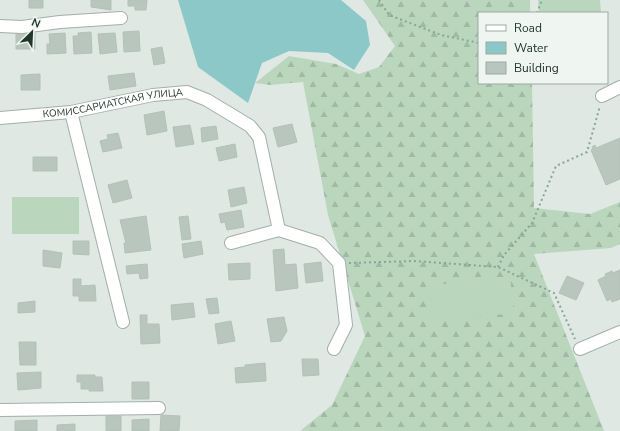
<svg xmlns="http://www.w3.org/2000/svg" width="620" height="431" font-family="'Nunito Sans',sans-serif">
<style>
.forest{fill:url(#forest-firs)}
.pitch{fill:#bad7be}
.water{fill:#8dc8c8}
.building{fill:#b8c6be;stroke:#b2c1b9}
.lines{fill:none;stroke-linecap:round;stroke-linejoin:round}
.minor-casing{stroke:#a3afa9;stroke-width:14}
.path{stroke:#83a897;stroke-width:2;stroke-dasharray:2 3;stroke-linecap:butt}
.minor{stroke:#fff;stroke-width:12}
.labels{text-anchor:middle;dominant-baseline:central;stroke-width:3.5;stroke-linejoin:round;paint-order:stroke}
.street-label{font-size:10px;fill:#22362e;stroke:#eff6f1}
</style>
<defs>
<pattern id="forest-firs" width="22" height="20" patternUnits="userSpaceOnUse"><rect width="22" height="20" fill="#bad7be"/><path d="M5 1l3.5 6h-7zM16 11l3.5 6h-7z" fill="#a0b9a4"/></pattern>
</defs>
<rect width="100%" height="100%" fill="#dfe8e3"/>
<path class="forest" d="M363,0H530V13H479V83H532L534,208L590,214L620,202V244L611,248L534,254L604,431H300L332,405L365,336L328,215L303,82L270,85L255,83L289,56L336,64L359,74L379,67L395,46Z"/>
<path class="pitch" d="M538,0H600L601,13H539Z
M12,197H79V234H12Z
M510,277L514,313L430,322L426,286Z"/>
<path class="water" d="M178,0H341L366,21L370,45L354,70L328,53L289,51L262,63L248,103L198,67Z"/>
<path class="building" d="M29,0H43V8H29Z
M91,0H111V10L91,7Z
M128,0H147L146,10H135V6H128Z
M139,31L140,51L124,52L123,32Z
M91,32L92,53L74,54L73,36H78V33Z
M16,33H35V49H16Z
M65,33L66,53L47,54V44H50L49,34Z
M115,33L117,52L100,54L98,34Z
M162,47L165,63L154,65L151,49Z
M134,73L136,86L110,90L108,76Z
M40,74V90H21V75Z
M164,111L167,131L147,135L144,115Z
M292,124L297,142L278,147L273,128Z
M190,125L194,144L176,147L173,127Z
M216,126L218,139L202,142L201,128Z
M118,133L122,148L103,152L100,141L108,139L107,135Z
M620,138V179L606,185L591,150L593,149L592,147L595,145L596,148Z
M235,144L237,157L219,161L216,148Z
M33,157H57V171H33Z
M127,180L132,198L113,203L108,185Z
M244,187L247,203L231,207L228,190Z
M241,210L244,227L227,230L225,222L221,223L219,214Z
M146,216L151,250L125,253L124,243H126L120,220Z
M188,216L191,239L182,240L179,217Z
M73,241H89V255L73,254Z
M201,241L203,254L184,258L182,244Z
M284,249L285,265L296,264L298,288L276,291L273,250Z
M43,250L62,253L60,268L43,266Z
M321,262L323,281L306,283L304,264Z
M250,263V279L229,280L228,264Z
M147,264L148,278L140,279L139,273L127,274L126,266Z
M620,270V299L612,302L611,299L607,301L598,280L606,276L605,274L612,271L613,273Z
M567,276L584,283L576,300L559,293Z
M73,279H81V286L95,285L96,301H79V296H73Z
M217,298L219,313L209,314L206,299Z
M35,301V312L18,313V303Z
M193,303L195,317L172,320L171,305Z
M140,315H147V324H159L160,343L141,344Z
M284,317L287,331L281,341L271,342L267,319Z
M231,321L235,341L218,344L215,324Z
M19,342H36V365H20Z
M302,359H318L319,375L303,376Z
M265,363L266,381L236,383L235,368L245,367V365Z
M41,372V388L18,390L17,373Z
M77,375H95V377H102L103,391H89V389H81V382H77Z
M132,382H149V399H132Z
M161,415L180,416L179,431H160Z
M106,416H121V431H106Z
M149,419V431H132V420Z
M37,420V431H15V421Z
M75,424V431H57V425Z"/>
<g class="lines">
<defs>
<g id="minor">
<path d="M0,26L22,27L60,22L121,18"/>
<path d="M602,96L620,87"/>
<path d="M71,112L123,322"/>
<path id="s1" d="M0,118L71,112L153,95L187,92L207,100L250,126L259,137L279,230L231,243"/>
<path d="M279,230L320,243L339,263L346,325L334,349"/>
<path d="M580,349L620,332"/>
<path d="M0,410L159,408"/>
</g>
</defs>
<use href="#minor" class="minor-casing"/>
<path class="path" d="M379,0L389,15L441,35L479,43
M537,13L542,0
M349,263L414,261L498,267L554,293L575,339
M498,267L504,255L532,223L556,166L587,152L600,106"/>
<use href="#minor" class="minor"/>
</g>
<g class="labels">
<g class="street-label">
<text stroke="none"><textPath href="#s1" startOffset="114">КОМИССАРИАТСКАЯ УЛИЦА</textPath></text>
</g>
</g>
<rect x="478" y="12" width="130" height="72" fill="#eff6f1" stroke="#9da9a3"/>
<rect x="486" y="25" width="20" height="6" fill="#ffffff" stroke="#9da9a3"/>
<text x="514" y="32" font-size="12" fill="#22362e">Road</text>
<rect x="486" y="42" width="20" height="12" fill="#8dc8c8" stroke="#9da9a3"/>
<text x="514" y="52" font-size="12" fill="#22362e">Water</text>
<rect x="486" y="62" width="20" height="12" fill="#b8c6be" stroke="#9da9a3"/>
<text x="514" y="72" font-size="12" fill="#22362e">Building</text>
<g transform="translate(32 32) rotate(24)" stroke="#eff6f1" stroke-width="3" paint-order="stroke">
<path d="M0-3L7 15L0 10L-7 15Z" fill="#22362e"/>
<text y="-6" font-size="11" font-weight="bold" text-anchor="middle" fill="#22362e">N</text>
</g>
</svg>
